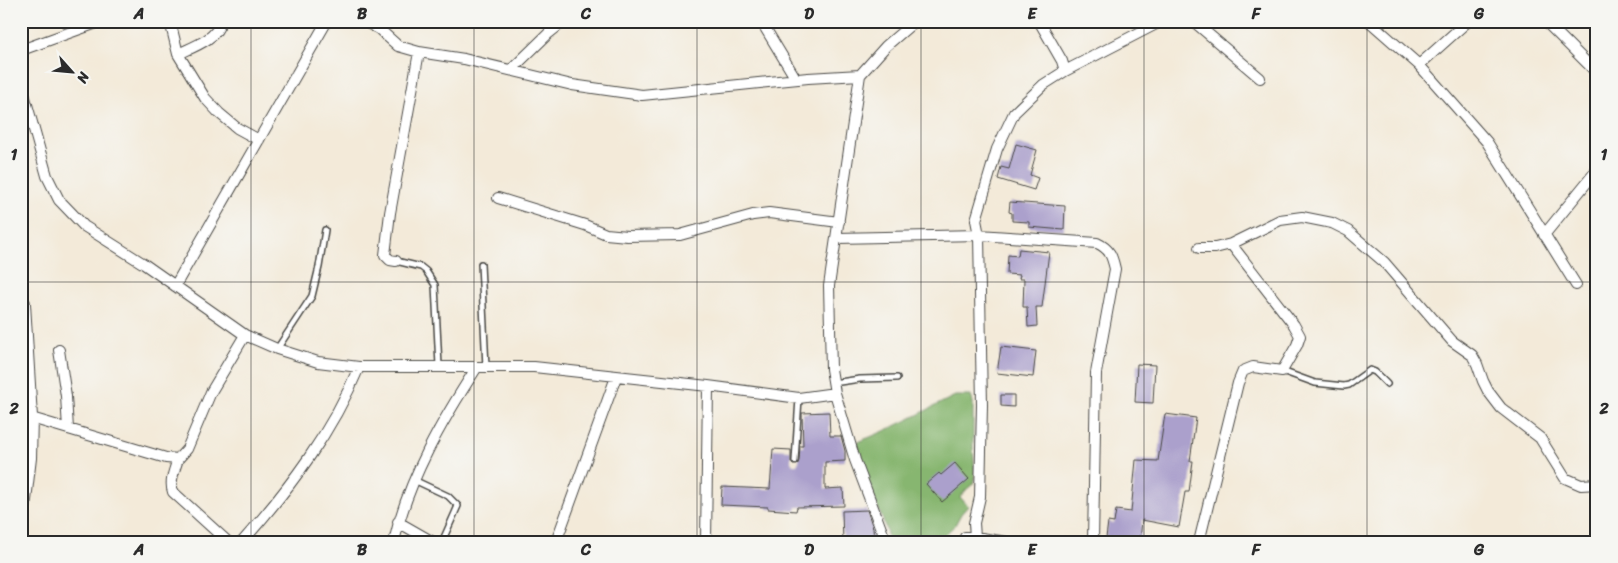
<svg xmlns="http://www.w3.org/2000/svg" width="1618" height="563" font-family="Sriracha,sans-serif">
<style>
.forest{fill:#87b670;stroke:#59704e}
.building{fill:#aba0cc}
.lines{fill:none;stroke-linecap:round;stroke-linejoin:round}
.service-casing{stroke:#494845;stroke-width:8}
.minor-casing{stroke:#494845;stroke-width:12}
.trunk-casing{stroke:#494845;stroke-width:20}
.service{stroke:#fff;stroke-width:5}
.minor{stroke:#fff;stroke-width:10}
.trunk{stroke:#fff;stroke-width:18}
.grid{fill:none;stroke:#2b2b2b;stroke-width:1;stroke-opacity:0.55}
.neatline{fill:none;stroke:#2b2b2b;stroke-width:2}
.grid-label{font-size:16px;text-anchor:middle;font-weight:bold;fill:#2b2b2b}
</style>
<rect width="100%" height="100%" fill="#f6f6f2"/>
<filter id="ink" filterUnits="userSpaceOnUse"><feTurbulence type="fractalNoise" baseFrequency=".02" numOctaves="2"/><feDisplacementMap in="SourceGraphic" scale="10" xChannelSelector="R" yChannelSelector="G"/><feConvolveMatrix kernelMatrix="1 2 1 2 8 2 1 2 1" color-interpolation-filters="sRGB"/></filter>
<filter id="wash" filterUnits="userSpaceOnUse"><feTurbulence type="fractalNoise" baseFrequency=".0096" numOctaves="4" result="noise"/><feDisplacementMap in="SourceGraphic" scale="20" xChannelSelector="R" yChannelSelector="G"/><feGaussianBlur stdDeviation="1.12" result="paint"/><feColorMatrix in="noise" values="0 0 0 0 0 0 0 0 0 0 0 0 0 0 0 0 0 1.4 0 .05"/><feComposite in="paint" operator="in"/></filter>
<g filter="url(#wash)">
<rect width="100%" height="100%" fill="#f3ead9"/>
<path class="forest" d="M955,396H971L973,402V447L975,475L973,484L967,489L960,497L968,506L961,514L955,525L938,542H889C887,537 887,531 885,526C875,496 859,475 857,442C891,430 922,412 955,396Z"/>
<g id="blocks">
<path class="building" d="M1016,144L1037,150L1030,175L1038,178L1034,190L998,179L1001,167L1009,169Z
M1010,202L1065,206L1064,230L1029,227V222L1012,221V213L1009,212Z
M1019,249L1049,252L1042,307H1036L1037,326L1028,327L1027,307H1023L1024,279H1019L1020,275L1007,274L1008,255L1018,256Z
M1001,347L1036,351L1033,377L997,373Z
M1137,364L1155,365L1153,403L1135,402Z
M1001,395H1014V407L1001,406Z
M829,412L830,436H841L845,451V461L825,462V489L843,488L844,506L797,507L796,511L768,509V507L721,505L722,487L770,489L773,449L791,450V462L793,465H797L799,461L800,446H803L802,413Z
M1165,414L1196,418L1190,461H1193L1189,492H1185L1179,527L1142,520L1140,542H1112V539L1106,538L1108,522L1114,523L1116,510L1131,512L1136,460L1158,461Z
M955,463L969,479L942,502L926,484L939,473L941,475Z
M867,510L873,528L874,542H843L842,511Z"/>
</g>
</g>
<g filter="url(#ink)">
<use href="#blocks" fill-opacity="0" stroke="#494845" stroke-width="1"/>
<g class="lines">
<defs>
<path id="service" d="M396,261L421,267L426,271L435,285L439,366
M481,264L486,367
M277,349L312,296L319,267L325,230
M1282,371L1315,383L1344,386L1349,385L1370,370L1375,372L1387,384
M833,383L860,379L897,378
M795,461L799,398
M414,480L448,496L458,506L442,542"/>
<path id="minor" d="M170,21L178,54L205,98L219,113L237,128L259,140
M363,21L379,29L398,46L419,52L464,59L572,85L642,95L808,78L860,75
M761,21L796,79
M1039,21L1062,61L1065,71
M1193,21L1260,78
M1369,21L1419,65L1487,142L1576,285
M1545,21L1597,73
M21,52L24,49L102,21
M178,54C193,47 217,39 221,21
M1419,65L1468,21
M511,70L549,33L564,21
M21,83L47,176L59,200L84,226L144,264L245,335L277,349L318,362L359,367H534L708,386L799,398L835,393
M498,198L585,225L606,234L627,236L680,235L753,215L769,213L839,222
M1544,235L1597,170
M837,238L979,235L1097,243C1110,249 1112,256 1115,269L1096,373L1093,542
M1199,248H1215L1231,244L1280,220L1302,217L1332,223L1348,231L1384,262L1452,341L1472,355L1477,364L1483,381L1488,391L1501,408L1540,438L1565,478L1581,485L1597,484
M396,261L390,260L385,255L390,213L419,52
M175,286L327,21
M59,350L66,396L68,429
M28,417L166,458L178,459L187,449L211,392L245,335
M178,459C175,469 169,481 173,492L228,542
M398,522L433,542
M965,537H975L1007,542
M975,537L974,523L980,497L982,405L979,235L976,220L997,149L1014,113L1043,85L1065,71L1162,21
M242,542C289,489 332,432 359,367
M394,542C408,479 442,421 477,367
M556,542L616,377
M706,542L708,386
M886,542L855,460L835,393L831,369L829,286L860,75L886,46L915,21
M1199,542L1238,383L1243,371L1253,367L1282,371L1297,345L1300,336L1294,325L1231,244"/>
<path id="trunk" d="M21,304L28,417L27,458L21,508"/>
</defs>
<use href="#service" class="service-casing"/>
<use href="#minor" class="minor-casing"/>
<use href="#trunk" class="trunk-casing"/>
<use href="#service" class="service"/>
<use href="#minor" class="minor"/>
<use href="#trunk" class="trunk"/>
</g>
</g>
<path class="grid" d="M251,21V542M474,21V542M697,21V542M921,21V542M1144,21V542M1367,21V542M21,282H1597"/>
<rect width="1618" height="563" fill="none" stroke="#f6f6f2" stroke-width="55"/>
<g transform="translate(72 72) rotate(117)" stroke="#f6f6f2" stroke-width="4" paint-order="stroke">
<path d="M0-4L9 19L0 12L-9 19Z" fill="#2b2b2b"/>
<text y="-8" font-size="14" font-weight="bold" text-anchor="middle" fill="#2b2b2b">N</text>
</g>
<rect x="28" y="28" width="1562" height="508" class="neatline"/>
<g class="grid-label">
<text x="139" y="19">A</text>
<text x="362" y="19">B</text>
<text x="586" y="19">C</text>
<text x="809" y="19">D</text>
<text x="1032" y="19">E</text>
<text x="1256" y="19">F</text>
<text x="1479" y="19">G</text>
<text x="14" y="160">1</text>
<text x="1604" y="160">1</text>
<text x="14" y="414">2</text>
<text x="1604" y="414">2</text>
<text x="139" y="555">A</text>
<text x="362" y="555">B</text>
<text x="586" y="555">C</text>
<text x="809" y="555">D</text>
<text x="1032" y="555">E</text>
<text x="1256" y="555">F</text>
<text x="1479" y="555">G</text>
</g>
</svg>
